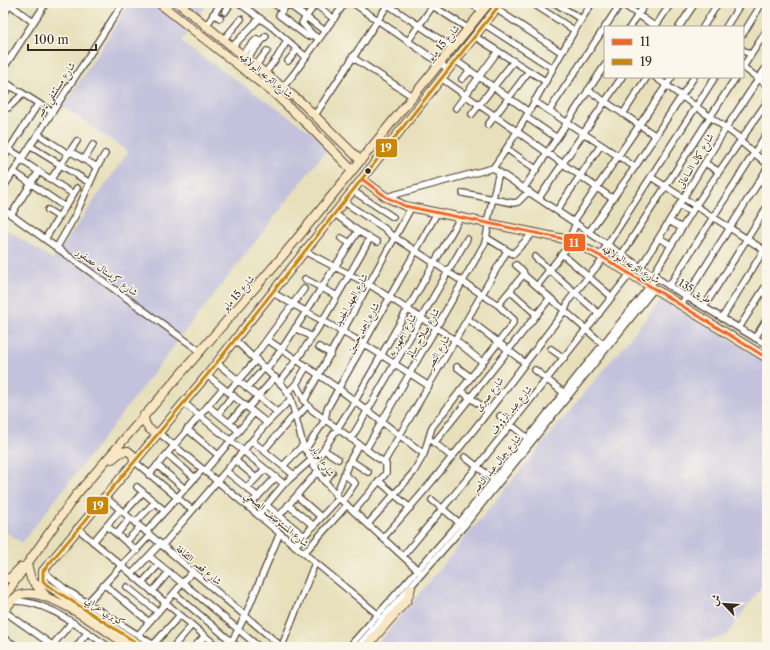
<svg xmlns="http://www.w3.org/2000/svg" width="770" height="650" font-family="'Libre Caslon Text',Amiri,serif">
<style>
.industrial{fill:#c3c1db}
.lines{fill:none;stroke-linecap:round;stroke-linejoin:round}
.street-casing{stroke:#554536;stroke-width:8}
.secondary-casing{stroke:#554536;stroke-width:10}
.street{stroke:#fff;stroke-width:5.5}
.secondary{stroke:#f9e7c3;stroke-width:8}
.bus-1-casing{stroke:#fbf7ec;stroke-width:6}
.bus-2-casing{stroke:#fbf7ec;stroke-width:6}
.bus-1{stroke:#f26522;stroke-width:3}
.bus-2{stroke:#c88708;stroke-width:3}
.bus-dot{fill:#3b2a1e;stroke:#fbf7ec;stroke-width:1.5}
.labels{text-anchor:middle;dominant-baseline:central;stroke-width:3;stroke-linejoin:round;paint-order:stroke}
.street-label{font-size:10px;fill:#3b2a1e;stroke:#fbf7ec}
.line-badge{stroke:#fbf7ec;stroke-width:1.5}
.badge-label{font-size:11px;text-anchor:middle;font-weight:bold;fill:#fff}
</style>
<rect width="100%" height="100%" fill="#fbf7ec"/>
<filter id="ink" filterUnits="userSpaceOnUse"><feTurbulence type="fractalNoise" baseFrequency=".025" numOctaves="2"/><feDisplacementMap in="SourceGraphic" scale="8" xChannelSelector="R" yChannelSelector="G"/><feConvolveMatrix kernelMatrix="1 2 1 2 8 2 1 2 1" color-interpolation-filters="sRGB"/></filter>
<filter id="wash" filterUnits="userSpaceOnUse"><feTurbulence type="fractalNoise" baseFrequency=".012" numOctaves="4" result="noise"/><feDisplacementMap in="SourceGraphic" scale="16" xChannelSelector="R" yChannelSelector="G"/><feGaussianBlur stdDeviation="0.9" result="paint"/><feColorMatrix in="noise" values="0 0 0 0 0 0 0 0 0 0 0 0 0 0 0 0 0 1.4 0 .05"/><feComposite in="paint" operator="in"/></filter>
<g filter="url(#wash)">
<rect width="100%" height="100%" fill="#e7e0bb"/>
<path class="industrial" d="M130,3H208L181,42L330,145L22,543L3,530V227L53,260L128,152L63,107Z
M662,299L767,361V579L726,636L683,647H375Z"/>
</g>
<g filter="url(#ink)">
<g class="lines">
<defs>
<path id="street" d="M8,3L33,22
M239,3L272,27L306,57
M273,3L283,10
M288,3L279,15L307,36H310L312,34L319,39
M314,3L334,19
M353,3L448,69
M385,3L453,48
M428,3L469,29
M469,3L483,11
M532,3L574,30
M555,3L581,19
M621,3L656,27
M288,4L325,31
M496,9L561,52
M225,12L231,3
M213,14L220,18
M3,15L10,5
M484,24L552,68
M207,25L221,3
M605,27L621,3
M630,27L646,3
M655,27L671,3
M679,27L695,3
M703,27L718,3
M726,27L741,3
M312,34L302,23L316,3
M743,34L762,3
M474,36L545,81
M224,39L241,19
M408,41L435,3
M233,46L260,18
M743,50L751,55
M242,54L257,39
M278,56L287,41
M352,57L412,96
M247,58L266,36
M455,60L529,112
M288,61L297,50
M256,65L267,51
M743,67L767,30
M743,67L767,85
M3,69L46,3
M265,73L276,59
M655,77L741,139
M441,78L613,199
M462,79L470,71
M3,81L52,112
M283,87L293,75L345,3
M588,90L656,136
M3,96L10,85
M534,101L635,167
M3,108H8L23,94
M456,108L498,51
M549,111L605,27
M472,114L514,61
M623,114L647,77
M315,115L389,3
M526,117L557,138
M488,125L529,71
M38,134L67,153H73L97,167
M740,141L767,164
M3,146L23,158
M30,146L90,183
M507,149L536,169
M3,159L38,104
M21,160L73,194
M84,160L93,145
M705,163L718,171
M493,168L669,286L767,345
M493,168C531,116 556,56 592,3
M14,172L65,207
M651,177L767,252
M51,179L77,141
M3,188L123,3
M524,188L605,65
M353,191L393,217
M463,193L513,203L518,202L529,191
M386,197L493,168
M539,198L622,77
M344,202L384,228L390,234L498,305L514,320L512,325L432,427L424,454L413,473L368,524
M679,205L691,212
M3,209L200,351
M48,210L59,217
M557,210L601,145
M335,214L358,231L377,242
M11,215L39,171
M574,221L672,77
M669,221L682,228
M487,223L499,172
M589,232L635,167L694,77
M341,238L350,243
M487,238L513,254L534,232
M659,238L671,245
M45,239L77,188
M569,240L576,223
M57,247L75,216L97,167L105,154
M306,252L370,285L455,340L482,362
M562,254L612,297
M622,254L736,77
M600,256L715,77
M535,257L599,314
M516,265L523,271L524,275L605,346
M617,266L625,256
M641,267L726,128L767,66
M653,275L696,205L767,102
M305,279L337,296
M537,286L572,241
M669,286L767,133
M510,291L537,315
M273,293L364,344L429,386
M498,305L524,274
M681,305L767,169
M704,307L767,207
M722,318L767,245
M468,319L525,363
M295,328L312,337
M739,328L767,284
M755,338L767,319
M235,340L284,387L291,399L303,445L322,478L339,498L420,572
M268,340L339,389L424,454
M319,347L331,354
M551,349L564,358
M254,357L304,289
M217,363L277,412
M457,367L470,377
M267,369L282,349L358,231
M535,370L564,393
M207,375L267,423
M280,381C316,338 342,287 370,238
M296,384L306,403L312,410L386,464V473L354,511
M247,388L265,367
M460,390L488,411
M228,392L257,359
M288,392L296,384L307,366
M304,401L411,208
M184,403L284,484
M208,406L239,431
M248,408L275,377
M218,414L233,395
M500,416L530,440
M296,418L307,406
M229,423L245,405
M187,429L218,455
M159,433L381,617
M351,439L467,239
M252,441L294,475
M432,441L452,457
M434,443L550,298
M366,449L485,243L489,223
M264,450L295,414
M305,450L325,420L327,409L437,213
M324,450L338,459
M167,454L195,478
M465,457L494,480
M235,460L256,478
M350,460L368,472
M134,461L192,510
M384,462L507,251
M157,465L185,489
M283,466L303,445
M313,466L355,401L460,218
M205,471L254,413
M226,471L258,497
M149,475L223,388
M379,481L410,508
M325,482L332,472
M137,487L165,511
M247,488L265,469
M336,495L350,460L359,444
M104,496L282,647
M297,496L321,517
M432,500L462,525
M343,501L355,483L344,474
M266,505L304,536
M288,505L314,526
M248,507L276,477
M124,513L143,492
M258,515L284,484L310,461
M279,516L317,472
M135,523L155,502
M107,526L137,551
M77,528L218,647
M146,532L203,469
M117,534L130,518
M383,538C448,466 507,388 565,310L569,300L604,258
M93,542L120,510
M126,542L140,527
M162,546L267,423L291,399
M295,546L339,498
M304,553L347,505
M149,556L182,583
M403,556L477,467L630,274
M43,571L65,589L157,647
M132,574L160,544
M142,583L159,564
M183,583L259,647
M105,585L149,622
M127,587L158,612
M152,592L169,572
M174,593L238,647
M12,601C47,599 81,629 109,647
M87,603L150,535
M4,611L52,645
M138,635L193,571
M3,638L18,647
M153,645L180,615
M282,646L315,563
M51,647L71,623
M76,647L87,633
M173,647L192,625
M194,647L205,636
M229,647L245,616L280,533
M349,647L460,522L657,277
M357,647L464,526L654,289"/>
<path id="secondary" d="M159,3L276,95L310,127L352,170
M178,3L302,103L360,160
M362,179L386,197L405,206L569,240L604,258L767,358
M144,415C144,425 149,432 159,433
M112,459L121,452L128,451L133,455L134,461
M27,564L31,579L45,595
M3,579L10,578L21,567
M3,598L76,495L286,252L489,3
M3,613C8,606 12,598 20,595C46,585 107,632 130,647
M143,647L47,585L43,581V571L207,375L501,3
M366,647L407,600L411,588"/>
</defs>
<use href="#street" class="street-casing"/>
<use href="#secondary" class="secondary-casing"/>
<use href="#street" class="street"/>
<use href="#secondary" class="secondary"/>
<defs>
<path id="bus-1" d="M362,179L386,197L405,206L569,240L604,258L767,358"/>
<path id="bus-2" d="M143,647L47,585L43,581V571L207,375L501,3"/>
</defs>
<use href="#bus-1" class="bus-1-casing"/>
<use href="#bus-2" class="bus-2-casing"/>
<use href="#bus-1" class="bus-1"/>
<use href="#bus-2" class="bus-2"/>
</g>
</g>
<circle class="bus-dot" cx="368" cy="171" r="3.5"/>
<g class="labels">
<g class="street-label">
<text transform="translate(443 43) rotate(-50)">شارع 15 مايو</text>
<text transform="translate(266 75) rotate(39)">شارع الترعه البولاقيه</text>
<text transform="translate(55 90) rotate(-57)">شارع مستشفي ناصر</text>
<text transform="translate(695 161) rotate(-59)">شارع كمال الساعاتى</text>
<text transform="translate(631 264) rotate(31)">شارع الترعه البولاقيه</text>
<text transform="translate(107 272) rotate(36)">شارع كريستال عصفور</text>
<text transform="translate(695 291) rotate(32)">طريق 135</text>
<text transform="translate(238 293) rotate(-49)">شارع 15 مايو</text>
<text transform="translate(351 300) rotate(-61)">شارع العهد الجديد</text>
<text transform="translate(363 328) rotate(-61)">شارع احمد حسين</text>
<text transform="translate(423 333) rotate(-60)">شارع صلاح سالم</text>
<text transform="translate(402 335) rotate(-60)">شارع الجمهوريه</text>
<text transform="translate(438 352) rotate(-60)">شارع النصر</text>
<text transform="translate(489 394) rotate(-52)">شارع صبرى</text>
<text transform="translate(511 410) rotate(-51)">شارع عبد الرؤوف</text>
<text transform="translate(323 461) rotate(58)">شارع نوبار</text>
<text transform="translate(496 464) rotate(-51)">شارع جمال عبد الناصر</text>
<text transform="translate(277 519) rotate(40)">شارع المستوصف الصحي</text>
<text transform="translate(199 565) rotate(40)">شارع قصر الثقافة</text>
<text transform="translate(105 611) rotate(33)">كوبري عرابي</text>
</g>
</g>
<g class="line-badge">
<rect x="375" y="138" width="23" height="20" rx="4" fill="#c88708"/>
<rect x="563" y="233" width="23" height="19" rx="4" fill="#f26522"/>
<rect x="86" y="496" width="23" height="19" rx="4" fill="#c88708"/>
</g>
<g class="badge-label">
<text x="386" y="152">19</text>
<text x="574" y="247">11</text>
<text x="98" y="510">19</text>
</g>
<rect width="770" height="650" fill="none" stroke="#fbf7ec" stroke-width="16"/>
<rect x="604" y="26" width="140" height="52" fill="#fbf7ec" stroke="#aea59a"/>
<rect x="612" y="39" width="20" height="6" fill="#f26522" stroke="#aea59a"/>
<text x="640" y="46" font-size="12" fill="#3b2a1e">11</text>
<rect x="612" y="59" width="20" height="6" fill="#c88708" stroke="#aea59a"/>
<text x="640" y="66" font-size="12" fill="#3b2a1e">19</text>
<g transform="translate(724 604) rotate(295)" stroke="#fbf7ec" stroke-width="3" paint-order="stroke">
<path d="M0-3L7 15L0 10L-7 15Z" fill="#3b2a1e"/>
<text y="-6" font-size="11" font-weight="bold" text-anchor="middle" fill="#3b2a1e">ش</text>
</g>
<path d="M28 44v6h68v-6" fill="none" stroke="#3b2a1e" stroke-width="2"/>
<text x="34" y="44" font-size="12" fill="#3b2a1e" stroke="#fbf7ec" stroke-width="3" paint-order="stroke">100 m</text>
</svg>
